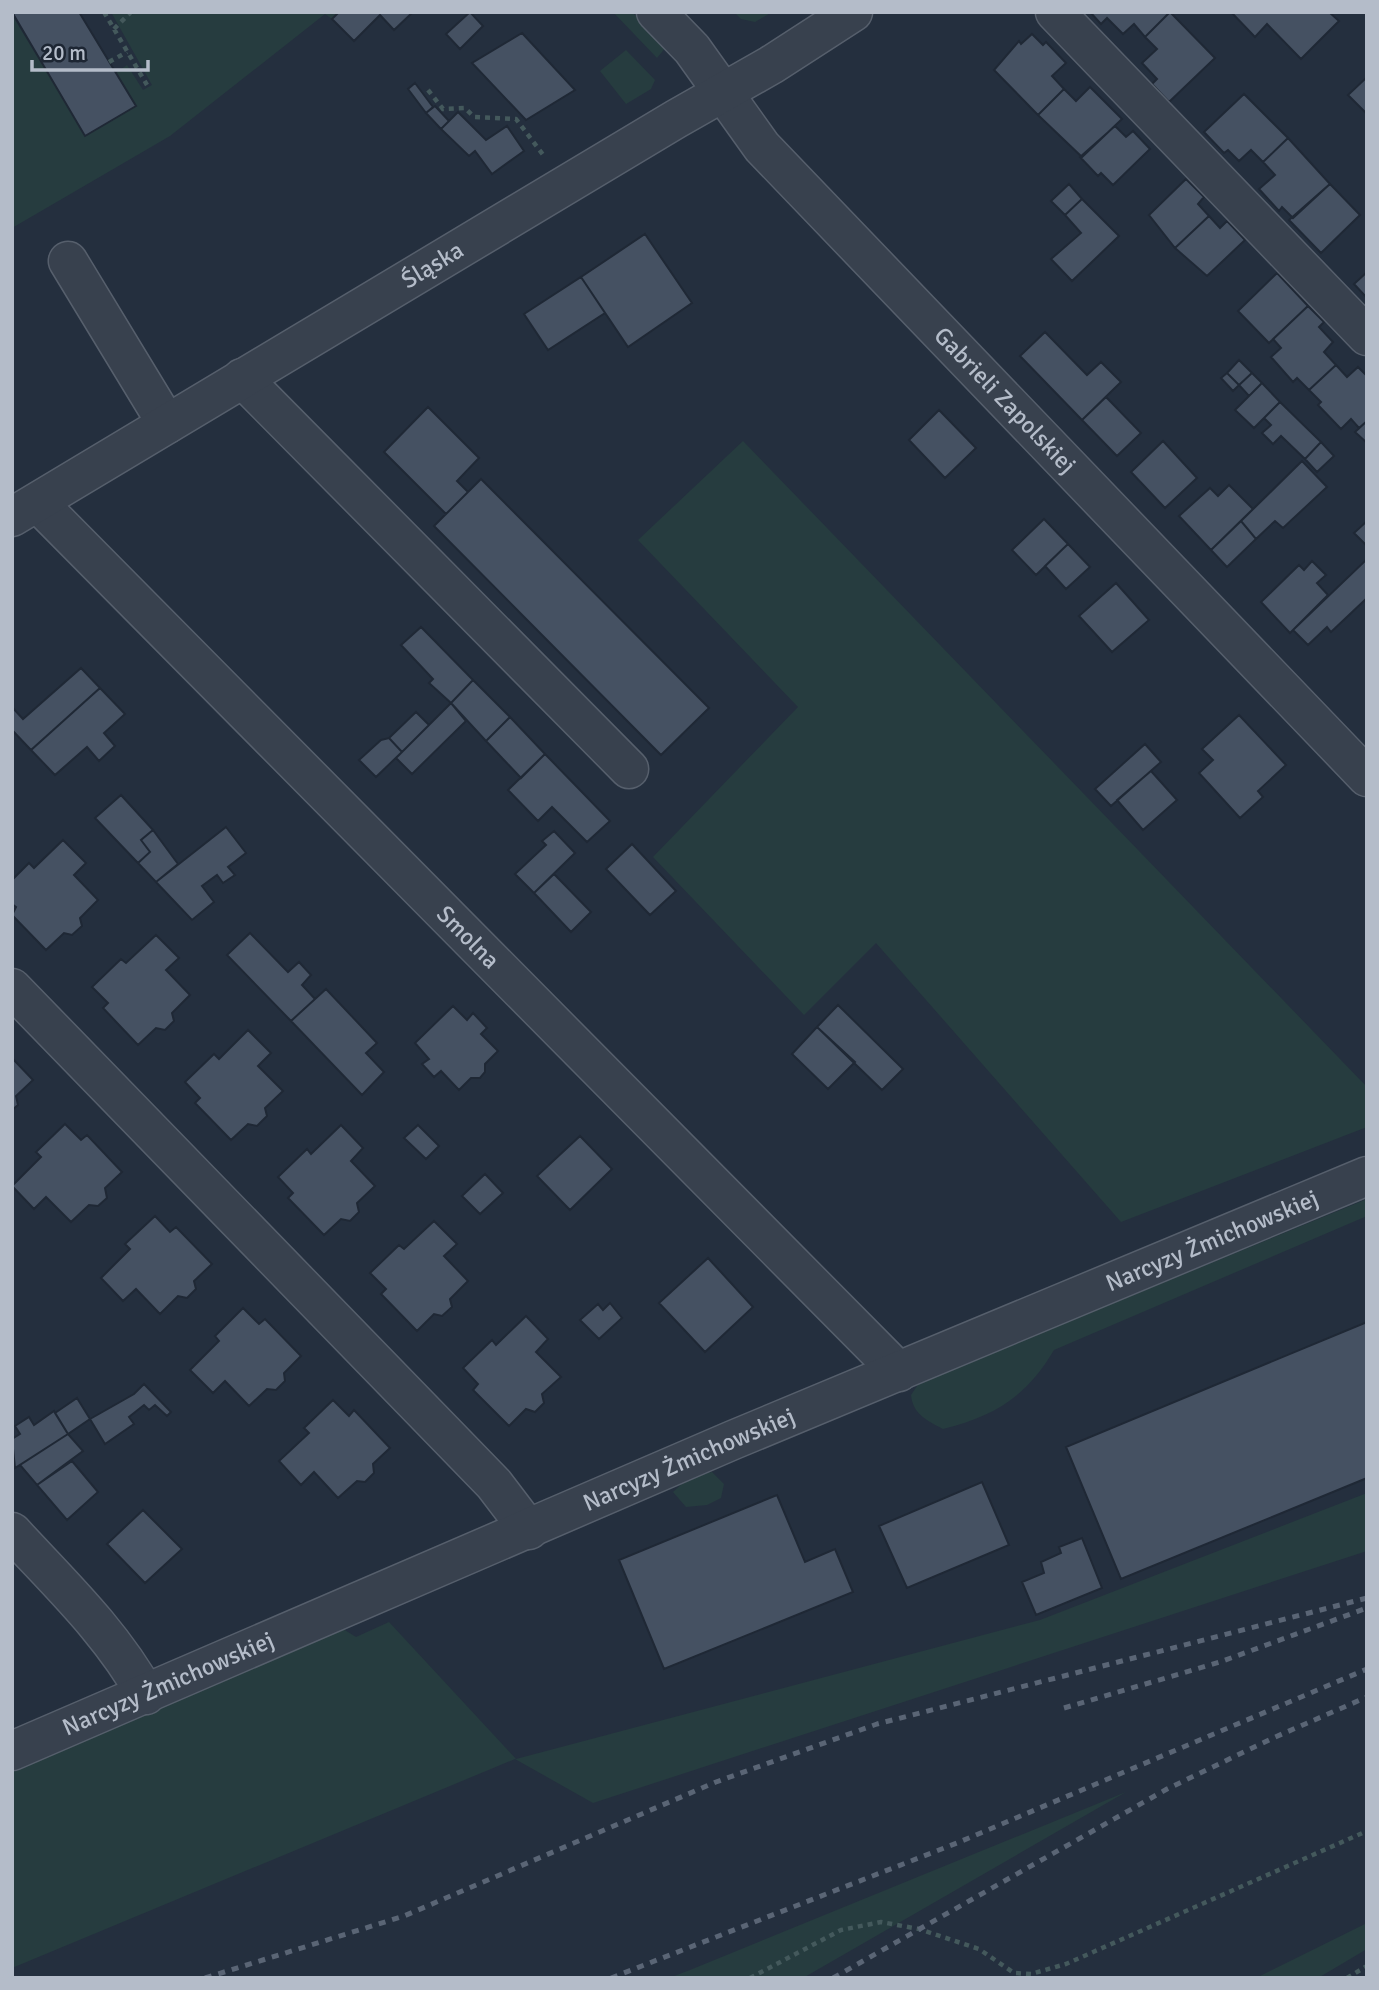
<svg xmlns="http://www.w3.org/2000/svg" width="1379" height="1990" font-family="Signika,sans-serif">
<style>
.green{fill:#263c3f}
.building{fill:#455162;stroke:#1f2835;stroke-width:2}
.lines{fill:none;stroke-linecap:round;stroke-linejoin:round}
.minor-casing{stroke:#565f6c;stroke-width:41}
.path{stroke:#44595c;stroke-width:4.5;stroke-dasharray:5 5;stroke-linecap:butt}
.minor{stroke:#38414e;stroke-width:38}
.rail{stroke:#5a6575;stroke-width:5;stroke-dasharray:7 7;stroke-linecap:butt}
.labels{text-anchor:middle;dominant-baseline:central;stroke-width:6;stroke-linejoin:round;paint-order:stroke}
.street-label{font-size:24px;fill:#b4bcc9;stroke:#1d2633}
</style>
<rect width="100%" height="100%" fill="#242f3e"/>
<path class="green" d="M111,12H339L332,19L325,14L170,136L12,228V15L86,136L136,106L116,73L127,65L143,90L152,85Z
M613,12H632L666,47L657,58Z
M734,12H772L755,22L741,19Z
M626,50L655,80L651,89L626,104L600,71Z
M743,441L1367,1087V1127L1121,1222L876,943L804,1015L653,857L798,707L638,540Z
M1367,1199V1216L1054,1350C1027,1396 995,1416 943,1429C926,1420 913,1414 911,1395L919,1383Z
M712,1472L724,1484L721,1498L707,1505L686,1507L673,1492L688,1478Z
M1367,1493V1551L593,1803L515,1759L12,1968V1768L343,1629L356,1637L389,1622L516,1759L1040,1620Z
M1126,1792L803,1978H669L690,1970Z
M1367,1923V1949L1318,1978H1256Z"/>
<path class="building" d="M12,12H79L136,106L85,136Z
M339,12H413L394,30L380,15L354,41L332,19Z
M470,12L483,26L460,49L446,34Z
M1090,12H1170L1145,37L1134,24L1123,34L1107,18L1101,24Z
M1170,12L1215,58L1169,102L1152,84L1157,79L1142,63L1157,49L1145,37Z
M1231,12H1329L1339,21L1301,59L1267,24L1255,37Z
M522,33L575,90L526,120L472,63Z
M1032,34L1043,45L1046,42L1066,63L1052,76L1064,89L1038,115L994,70L1019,41L1021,44Z
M1367,77V114L1348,95Z
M415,83L433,107L426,113L408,89Z
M1090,87L1122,119L1082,157L1038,115L1064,89L1076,101Z
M1244,94L1288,138L1263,162L1251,150L1239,161L1228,150L1224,153L1204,132Z
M435,106L449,121L441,129L426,113Z
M458,112L486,140L507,126L524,151L492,174L475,151L469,156L441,129Z
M1115,126L1126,137L1133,131L1150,149L1113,185L1101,173L1098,176L1080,157Z
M1288,138L1330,184L1293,218L1282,207L1279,211L1259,189L1275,175L1263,162Z
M1186,179L1204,197L1198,204L1209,216L1175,248L1149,215Z
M1069,184L1082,199L1065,215L1051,201Z
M1330,184L1360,215L1321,253L1289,220Z
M1082,199L1119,236L1072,281L1051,259L1081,233L1065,215Z
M1209,216L1220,228L1227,221L1245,240L1207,276L1175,248Z
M645,234L692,303L628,347L581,277Z
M1367,272V298L1354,284Z
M1277,273L1308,306L1269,343L1238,311Z
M581,277L605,313L548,350L524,314Z
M1308,306L1324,322L1319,327L1333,342L1324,352L1336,365L1309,390L1297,378L1293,382L1271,357L1281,348L1273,339Z
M1045,332L1087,375L1101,362L1121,382L1082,420L1020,356Z
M1239,360L1252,373L1239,385L1227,373Z
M1336,365L1347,377L1358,367L1367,376V421L1359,428L1351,419L1341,429L1318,405L1321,402L1309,390Z
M1227,373L1239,385L1233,391L1221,378Z
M1252,373L1262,383L1249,396L1239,385Z
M1262,383L1280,402L1254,428L1235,410Z
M1106,397L1141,433L1117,456L1082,420Z
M1280,402L1321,442L1305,459L1281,436L1273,444L1262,433L1271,425L1264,418Z
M428,407L479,458L457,481L468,492L446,514L384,452Z
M939,410L976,448L945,478L909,440Z
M1367,421V443L1355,432Z
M1163,441L1197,478L1165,508L1131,472Z
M1321,442L1334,456L1317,472L1305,459Z
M1302,461L1327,487L1283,528L1275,521L1256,539L1241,521Z
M481,479L709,708L661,755L434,526Z
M1229,485L1253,509L1211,550L1179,516L1210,488L1218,496Z
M1044,519L1068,544L1036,575L1012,550Z
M1241,521L1256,539L1227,567L1211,550Z
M1367,521V546L1354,533Z
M1068,544L1090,567L1066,589L1045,566Z
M1367,559V598L1331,632L1327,627L1308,645L1293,630Z
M1312,561L1326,575L1317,583L1328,595L1290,633L1261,602L1299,565L1304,570Z
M1116,583L1149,620L1112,652L1079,616Z
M421,627L473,680L451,703L429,683L433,679L401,645Z
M81,668L100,688L31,750L12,730V707L23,719Z
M473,680L510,717L486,741L451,703Z
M100,688L125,714L104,733L115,746L99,761L87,747L55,775L31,750Z
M451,703L466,721L412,774L396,758Z
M416,712L429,725L402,752L389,738Z
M1239,715L1286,765L1258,791L1263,797L1240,818L1199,773L1213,760L1202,749Z
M510,717L545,754L521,778L486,741Z
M389,738L402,752L376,777L359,760L381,740Z
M1145,744L1161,762L1111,806L1095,789Z
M545,754L610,821L587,842L552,807L538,821L508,790Z
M1151,771L1177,800L1143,830L1117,800Z
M121,795L153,830L141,840L150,852L138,863L95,818Z
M226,827L246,853L228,867L235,875L223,883L217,875L202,886L214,902L192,920L156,882Z
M153,830L178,864L156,882L138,863L150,852L141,840Z
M554,831L575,853L534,893L515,874L546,845L542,841Z
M63,840L86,863L74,875L98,900L80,918L82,926L72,935L64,933L46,950L12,915L16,907L12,904V880L29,863L34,868Z
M632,844L676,891L650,915L606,869Z
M554,874L591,912L571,932L534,893Z
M250,933L288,972L299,962L311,975L302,985L315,999L291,1021L227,955Z
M156,935L179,958L166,970L190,995L172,1013L174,1021L165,1030L156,1028L138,1045L103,1008L108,1003L92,987L121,959L126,963Z
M326,989L377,1043L366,1053L384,1072L362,1095L291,1021Z
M838,1005L903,1069L882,1090L817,1027Z
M453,1006L467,1020L473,1013L487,1028L481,1034L498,1051L485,1064V1072L480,1078H471L459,1090L441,1071L434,1077L422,1064L429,1059L415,1043Z
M817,1027L855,1062L828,1089L792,1054Z
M248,1030L271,1053L258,1066L283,1091L265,1108L267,1116L257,1126L248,1124L231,1140L195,1103L200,1098L185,1082L214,1054L219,1059Z
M12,1058L33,1080L16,1096L18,1105L12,1110Z
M65,1124L81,1140L87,1135L122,1172L105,1188L107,1198L98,1206L89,1205L71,1222L46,1197L34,1209L12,1186L41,1157L36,1152Z
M341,1125L363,1148L351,1161L375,1186L357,1203L359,1212L350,1221L341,1219L324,1235L288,1198L293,1193L278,1177L307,1149L311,1154Z
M418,1125L439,1146L426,1159L404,1138Z
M580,1136L612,1169L570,1210L537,1176Z
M485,1174L503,1193L480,1214L462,1196Z
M155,1216L170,1232L176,1227L212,1264L194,1281L196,1289L187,1298L178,1296L160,1314L136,1289L123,1301L101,1278L130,1249L125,1244Z
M434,1221L457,1244L444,1256L468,1281L450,1299L452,1307L442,1316L434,1314L417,1331L381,1294L386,1289L370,1273L399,1245L404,1249Z
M708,1258L753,1307L705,1352L659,1303Z
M610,1303L622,1318L599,1339L580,1320L598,1304L603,1310Z
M243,1308L259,1324L265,1319L301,1356L284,1373L285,1381L276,1390L267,1389L249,1406L225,1381L213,1393L190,1370L219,1341L215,1336Z
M526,1316L548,1339L536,1352L561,1377L542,1394L544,1403L535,1412L526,1409L509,1426L473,1390L478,1384L463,1368L492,1340L496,1345Z
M1367,1322V1478L1121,1579L1066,1447Z
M144,1384L171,1412L167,1416L155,1405L149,1410L144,1405L129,1417L134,1424L105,1444L90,1419L134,1394Z
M77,1398L90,1419L68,1434L55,1413Z
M333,1400L349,1416L354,1410L390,1448L373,1464L374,1473L365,1482L357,1481L338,1498L314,1472L301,1485L279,1461L309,1433L304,1428Z
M54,1411L68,1434L15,1468L12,1439L20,1434L15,1426L29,1417L34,1425Z
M68,1434L83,1451L37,1485L20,1465Z
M72,1461L98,1492L67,1520L37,1485Z
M982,1482L1009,1545L907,1588L879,1526Z
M777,1495L805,1562L835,1549L853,1592L664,1669L619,1560Z
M143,1510L182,1549L145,1583L107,1544Z
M1082,1538L1102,1588L1036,1615L1022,1582L1044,1573L1041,1562L1061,1553L1059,1547Z"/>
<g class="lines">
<defs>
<g id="minor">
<path id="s1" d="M656,12L692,49L762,147L1367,777"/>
<path d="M1055,12L1367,336"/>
<path d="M68,261L167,424"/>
<path d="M242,378L629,769"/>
<path id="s2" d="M38,503L899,1372"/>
<path id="s3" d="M12,517L676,119L771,65L853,12"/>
<path d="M12,988L494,1484L529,1530"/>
<path d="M12,1532C60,1584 112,1633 146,1695"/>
<path id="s4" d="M12,1751L733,1440L1367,1176"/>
</g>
</defs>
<use href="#minor" class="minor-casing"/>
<path class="path" d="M104,12L147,85
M114,29L131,12
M109,62L127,52
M428,90L443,109L465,108L474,117L516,119L544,156
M750,1978L841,1930L881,1922L919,1929L979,1949L1014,1973L1031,1974L1066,1964L1367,1831
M1347,1978L1367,1966"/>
<use href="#minor" class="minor"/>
<path class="rail" d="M1064,1708L1220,1662L1367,1608
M205,1978L404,1916L716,1782L877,1724L1367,1598
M611,1978L957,1843L1367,1669
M833,1978L1167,1789L1273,1738L1367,1697"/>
</g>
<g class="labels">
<g class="street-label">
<text stroke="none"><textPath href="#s3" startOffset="490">Śląska</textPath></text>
<text stroke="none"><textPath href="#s1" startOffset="523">Gabrieli Zapolskiej</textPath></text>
<text stroke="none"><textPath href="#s2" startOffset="611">Smolna</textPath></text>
<text stroke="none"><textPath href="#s4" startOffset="1304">Narcyzy Żmichowskiej</textPath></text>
<text stroke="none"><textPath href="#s4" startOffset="737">Narcyzy Żmichowskiej</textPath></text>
<text stroke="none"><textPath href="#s4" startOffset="170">Narcyzy Żmichowskiej</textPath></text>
</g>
</g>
<rect width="1379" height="1990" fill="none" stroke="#b4bcc9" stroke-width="28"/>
<path d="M32 60v10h116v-10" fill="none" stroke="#b4bcc9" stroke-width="3.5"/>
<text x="42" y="60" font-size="21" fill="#b4bcc9" stroke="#1d2633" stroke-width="5" paint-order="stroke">20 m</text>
</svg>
